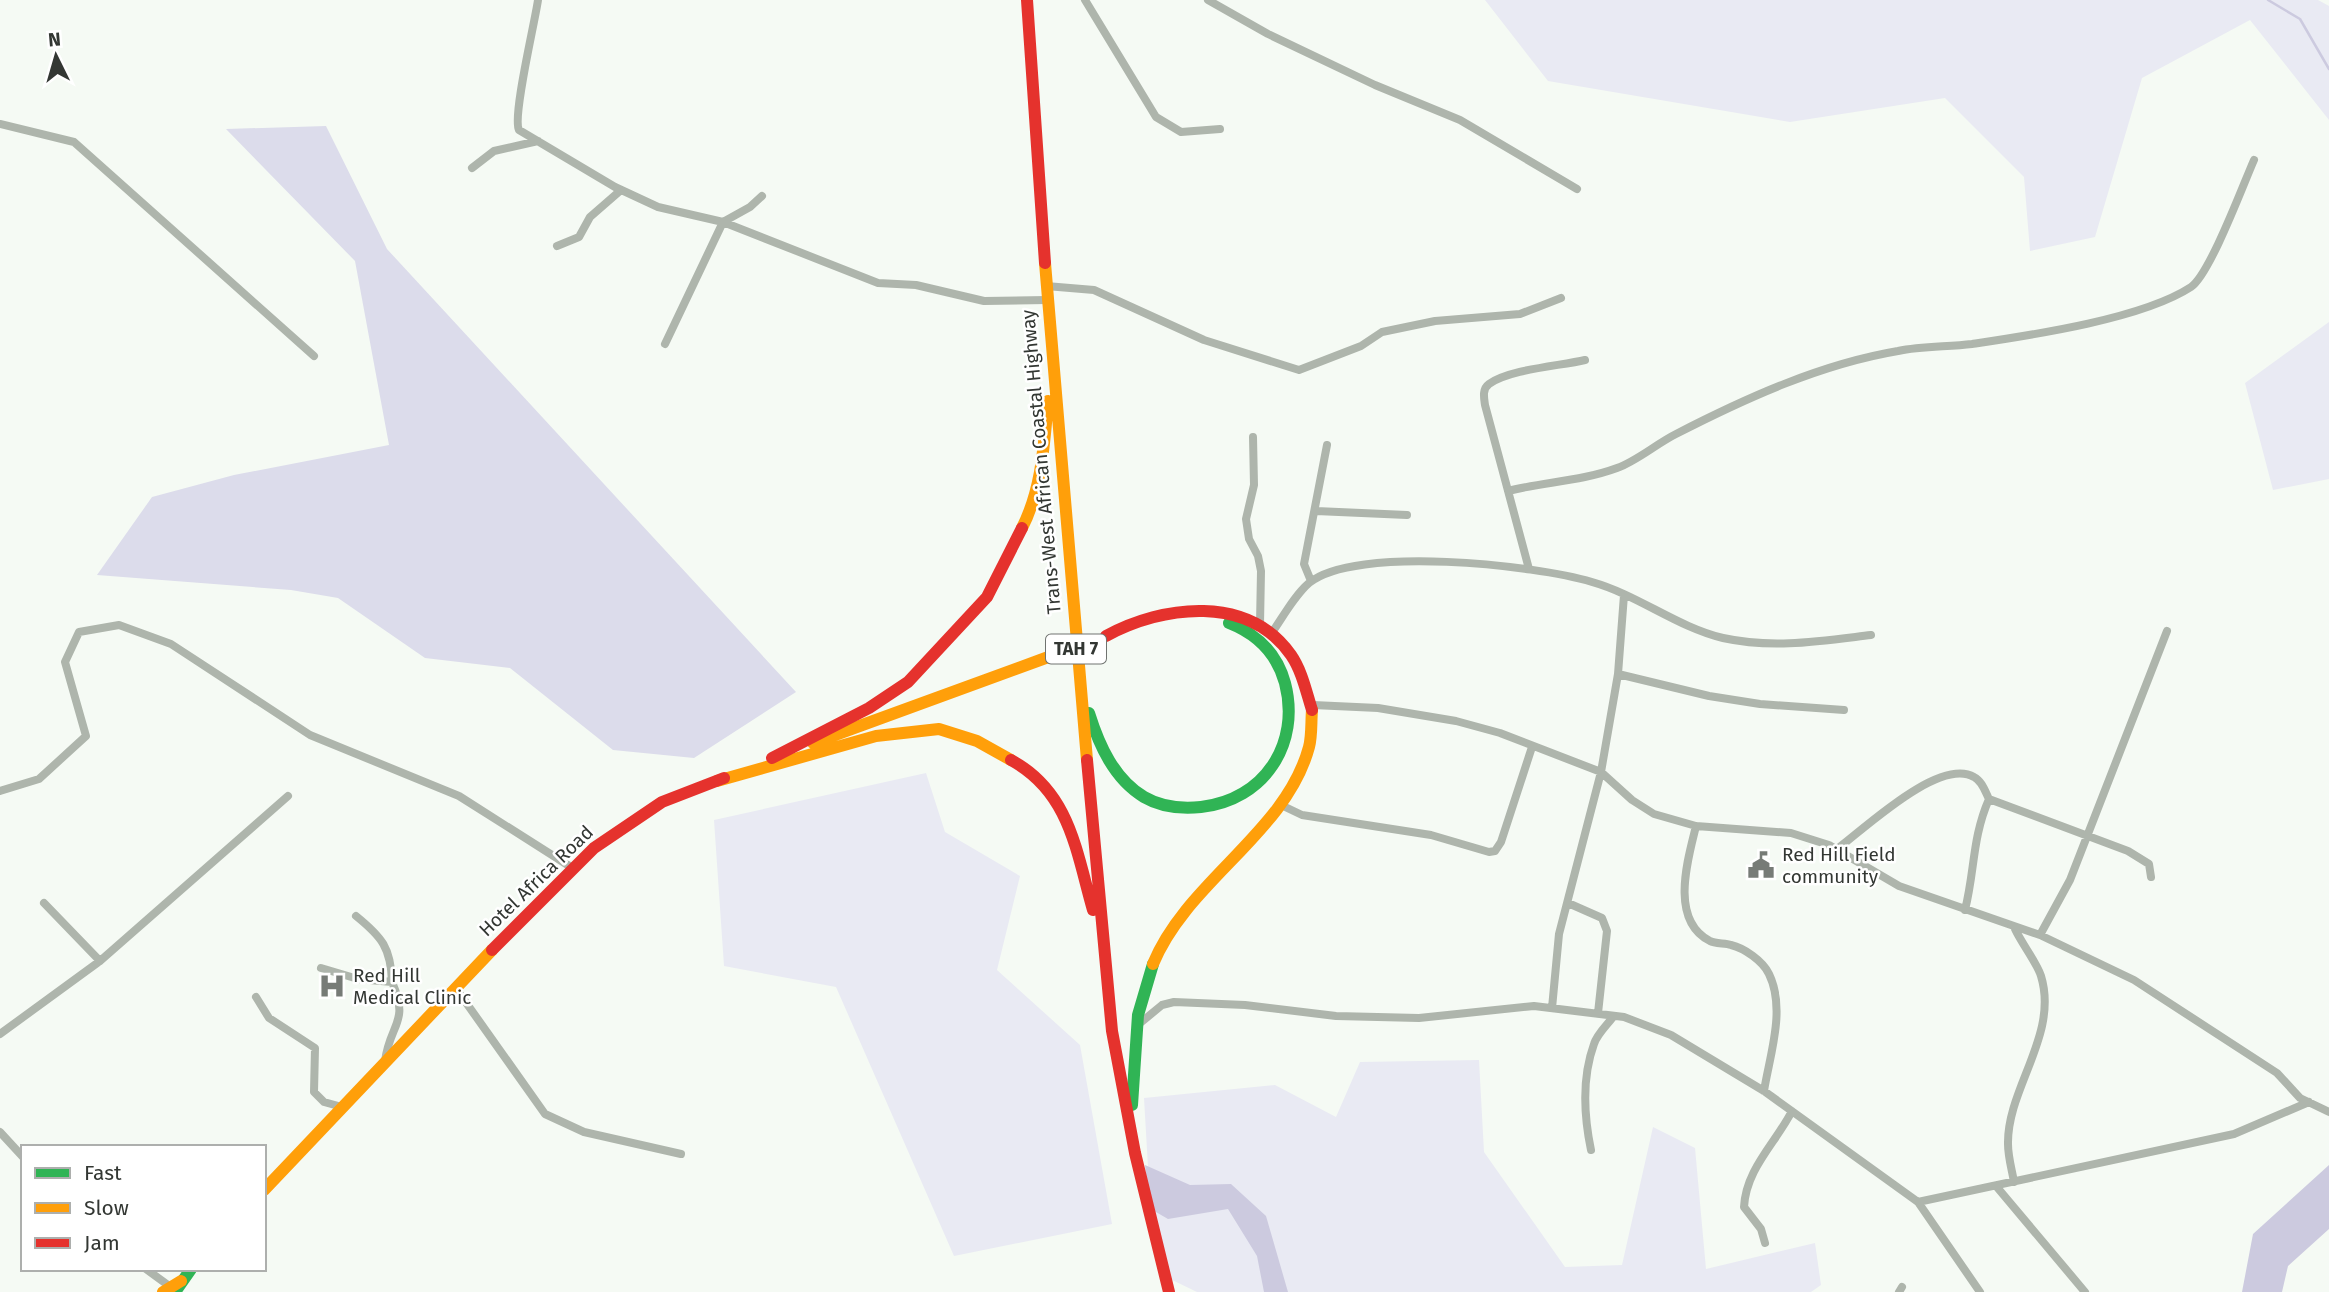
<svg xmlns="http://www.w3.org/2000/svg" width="2329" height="1292" font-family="'Fira Sans',sans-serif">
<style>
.green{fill:#e9eaf3}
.forest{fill:#dcdceb}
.water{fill:#cccadf}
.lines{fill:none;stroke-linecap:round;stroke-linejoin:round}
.stream{stroke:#cccadf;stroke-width:2.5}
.street{stroke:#aeb5ac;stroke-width:8}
.fast{stroke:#30b455;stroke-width:12}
.slow{stroke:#ff9f0a;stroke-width:12}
.jam{stroke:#e5322d;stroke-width:12}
.slow-bridge{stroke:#ff9f0a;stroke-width:12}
.labels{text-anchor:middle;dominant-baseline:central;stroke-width:5;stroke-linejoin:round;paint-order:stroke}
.shield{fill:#fff;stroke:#707370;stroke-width:2}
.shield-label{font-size:18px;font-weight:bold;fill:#333733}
.street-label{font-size:19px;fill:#333733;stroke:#fff}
.poi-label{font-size:19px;fill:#333733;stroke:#fff;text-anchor:start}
</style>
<rect width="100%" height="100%" fill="#f5faf4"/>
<path class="green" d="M1485,0H2318L2329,6V120L2250,20L2142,78L2095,237L2030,251L2024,177L1945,98L1790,122L1548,81Z
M2329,322V479L2273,490L2245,383Z
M926,773L945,832L1020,876L997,970L1080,1045L1112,1224L954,1256L836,987L724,966L714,820Z
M1479,1060L1484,1152L1565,1267L1622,1265L1653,1127L1695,1148L1706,1269L1815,1243L1821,1285L1811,1292H1197L1166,1277L1151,1219L1144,1098L1275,1085L1336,1117L1360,1062Z"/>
<path class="forest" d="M326,126L387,249L796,692L694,758L613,750L510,668L425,658L338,598L291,590L97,575L152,497L234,475L389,445L355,261L226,129Z"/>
<path class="water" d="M1145,1165L1190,1185L1231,1184L1266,1216L1288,1292H1264L1257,1256L1228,1209L1168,1219L1149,1208Z
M2329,1165V1229L2288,1266L2282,1292H2242L2253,1234Z"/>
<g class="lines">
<path class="stream" d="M2268,0L2300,19L2329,69"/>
<path class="street" d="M538,0C535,22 512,117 519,130L615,187L658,207L723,222L750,207L762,196
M1085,0L1156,117L1181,132L1220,129
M1208,0L1268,34L1375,85L1460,120L1577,189
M0,124L74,142L314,356
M472,168L494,151L538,141
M557,246L579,237L590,217L621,190
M1046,286L1094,290L1204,340L1299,370L1361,346L1382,332L1435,321L1520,314L1561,298
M665,344L723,222L878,283L916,285L984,301L1047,300
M1253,437L1254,485L1246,519L1249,539L1258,556L1261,571L1260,624
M1508,491C1544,482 1582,481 1617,468C1637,461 1656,444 1676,434C1746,398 1821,364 1898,351C1922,346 1948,347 1972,344C2032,335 2142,319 2191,287C2210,274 2243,185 2254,160
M1316,511L1407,515
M1529,569L1485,405C1484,398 1482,389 1489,384C1510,369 1560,366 1585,360
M1311,581L1304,564L1327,445
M1271,634C1283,617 1294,596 1309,583C1355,545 1536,565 1592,582C1638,595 1677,627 1723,638C1773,649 1821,641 1871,635
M1618,674L1709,696L1760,704L1844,710
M1313,705L1378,708L1456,721L1500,733L1601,772L1632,800L1654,814L1696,826L1791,833L1829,845L1899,886L2040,935L2134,980L2277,1073L2300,1098L2329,1112
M0,791L39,779L86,736L65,662L79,632L119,625L171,644L310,735L459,796L574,869
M1281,805L1302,815L1431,835L1489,852L1495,851L1501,842L1532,747
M1696,826C1688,859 1669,920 1710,941C1715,944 1725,943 1731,945C1744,948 1763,961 1769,974C1786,1009 1770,1054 1764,1091
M1837,849C1863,830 1939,757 1974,777C1982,781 1985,791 1989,799
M44,903L100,961
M1568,903L1602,918L1607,931L1598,1013
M1965,910C1975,870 1972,838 1989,799L2128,851L2149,864L2151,877
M356,916C382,937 391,948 392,982
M2040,935L2070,880L2167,631
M321,968L358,979L392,982C410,1023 390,1023 385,1061
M455,987L545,1114L584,1132L681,1154
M256,997L269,1018L315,1048L314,1092L324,1102L342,1107
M1552,1008L1559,934L1601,772L1618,674L1624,595
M1139,1024L1162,1005L1174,1002L1245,1005L1336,1016L1419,1018L1534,1006L1624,1017L1671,1035L1764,1091L1918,1202L1980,1292
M0,1034L100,961L288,796
M0,1132L23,1157
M1591,1150C1584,1116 1582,1077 1594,1044C1597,1034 1607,1025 1613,1017
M2014,1182C2012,1170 2008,1157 2008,1144C2007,1088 2059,1035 2041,976C2037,963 2022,944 2015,929
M1996,1186L2085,1292
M1918,1202L2234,1134L2309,1102
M1765,1243L1761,1229L1744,1207C1746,1169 1775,1144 1792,1111
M146,1269L172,1288
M1899,1292L1902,1287"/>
<path class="fast" d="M1089,713C1099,745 1114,779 1144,797C1161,807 1181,809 1201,807C1264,800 1301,744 1285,683C1277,654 1257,634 1229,623
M1132,1105L1138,1015L1153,964
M175,1292L191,1269"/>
<path class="slow" d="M1045,263L1087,760
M1022,528C1042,489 1044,444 1048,401
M813,743L1062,652
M717,781L876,736L939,729L977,741L1011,760
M1153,964C1187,881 1286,833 1309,747C1312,736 1311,722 1312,710
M264,1190L492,950
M163,1292L181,1281"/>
<path class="jam" d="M1027,0L1045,263
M1106,636C1163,605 1248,594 1291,655C1302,671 1306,691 1312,710
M772,758L869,708L908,682L987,597L1022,528
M1011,760C1070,792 1076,851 1093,910
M1087,760L1112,1031L1135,1153L1169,1292
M492,950L594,848L662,802L724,778"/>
<path class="slow-bridge" d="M1062,652L1093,641"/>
</g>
<defs>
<symbol id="civic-bare" viewBox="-9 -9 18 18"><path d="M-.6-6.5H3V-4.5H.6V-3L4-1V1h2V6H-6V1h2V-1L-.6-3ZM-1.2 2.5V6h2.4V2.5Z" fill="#777b77" stroke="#fff" stroke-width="2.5" paint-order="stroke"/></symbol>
<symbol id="hospital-bare" viewBox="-9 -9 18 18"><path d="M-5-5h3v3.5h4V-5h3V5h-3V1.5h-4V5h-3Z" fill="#777b77" stroke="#fff" stroke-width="2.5" paint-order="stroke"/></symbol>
</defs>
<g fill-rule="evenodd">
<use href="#civic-bare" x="1742" y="846" width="38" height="38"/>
<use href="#hospital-bare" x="313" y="967" width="38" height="38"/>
</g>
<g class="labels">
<rect class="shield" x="1046" y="634.5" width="60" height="29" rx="5"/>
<g class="shield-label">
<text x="1076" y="649">TAH 7</text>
</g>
<g class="street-label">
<text transform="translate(1041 462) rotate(-95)">Trans-West African Coastal Highway</text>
<text transform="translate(536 881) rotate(-44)">Hotel Africa Road</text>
</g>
<g class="poi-label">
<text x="1782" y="854">Red Hill Field<tspan x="1782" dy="22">community</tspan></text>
<text x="353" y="975">Red Hill<tspan x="353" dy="22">Medical Clinic</tspan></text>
</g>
</g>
<rect x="21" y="1145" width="245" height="126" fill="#ffffff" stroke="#adafad" stroke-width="2"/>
<rect x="35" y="1168" width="35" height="10" fill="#30b455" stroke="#adafad" stroke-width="2"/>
<text x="84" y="1180" font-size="21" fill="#333733">Fast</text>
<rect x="35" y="1203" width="35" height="10" fill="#ff9f0a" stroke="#adafad" stroke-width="2"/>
<text x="84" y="1215" font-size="21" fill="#333733">Slow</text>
<rect x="35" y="1238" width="35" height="10" fill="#e5322d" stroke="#adafad" stroke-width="2"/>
<text x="84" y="1250" font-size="21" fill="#333733">Jam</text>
<g transform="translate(56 56) rotate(355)" stroke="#ffffff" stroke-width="5" paint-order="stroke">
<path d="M0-5L12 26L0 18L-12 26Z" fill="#333733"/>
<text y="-10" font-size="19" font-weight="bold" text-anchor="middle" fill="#333733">N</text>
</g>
</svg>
